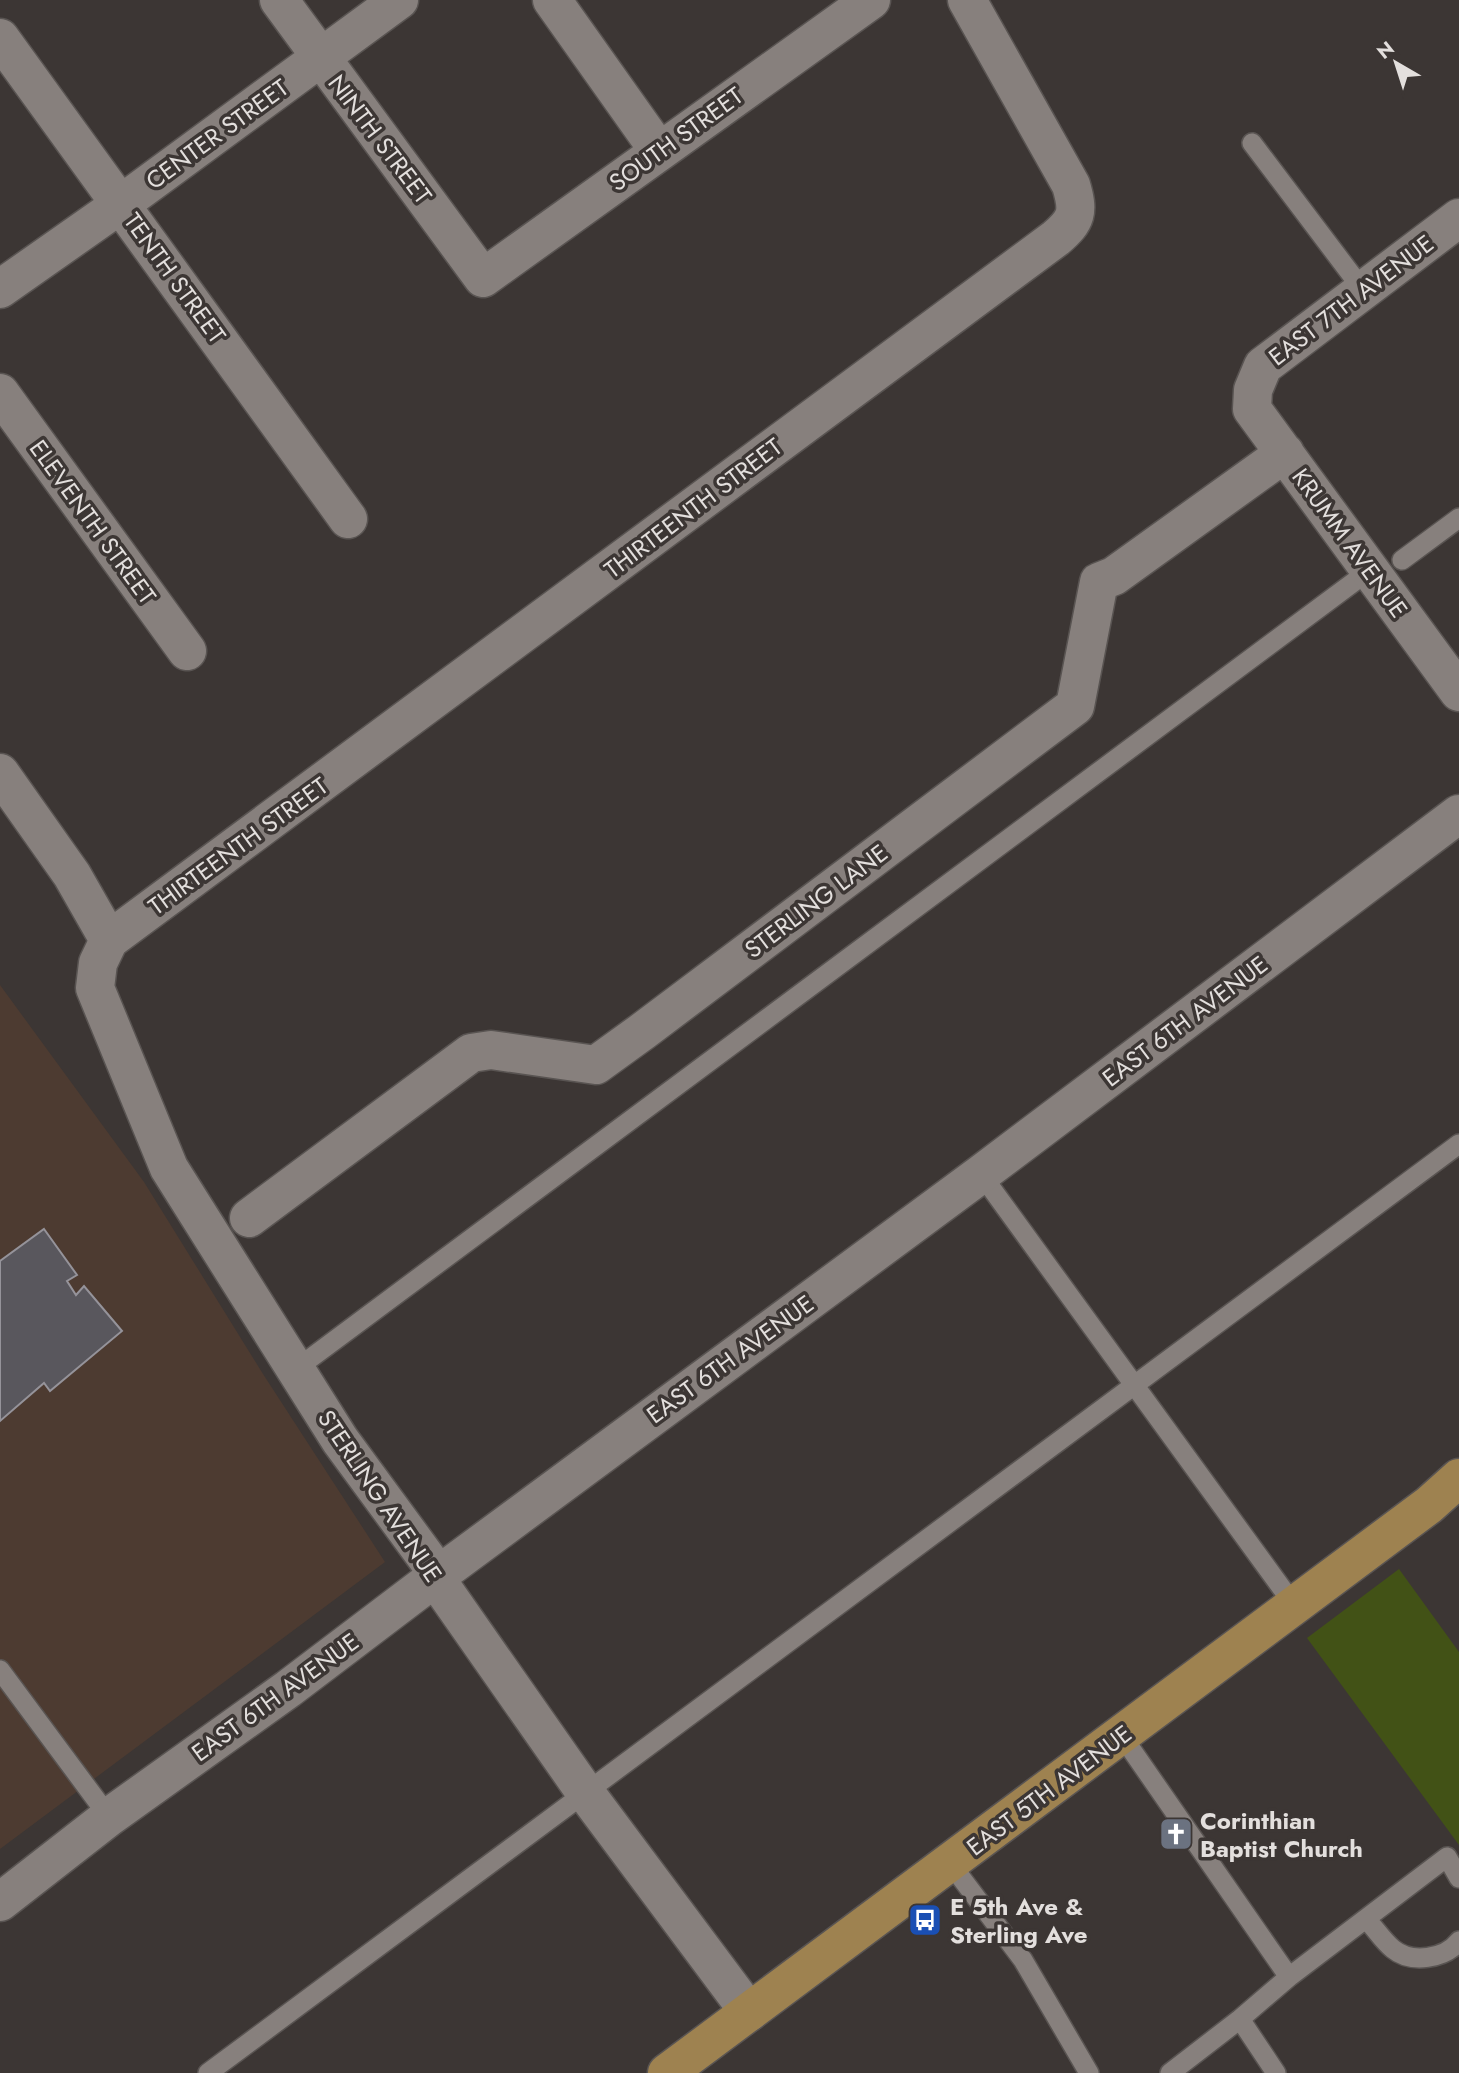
<svg xmlns="http://www.w3.org/2000/svg" width="1459" height="2073" font-family="Jost,sans-serif">
<style>
.education{fill:#4d3b31}
.green{fill:#425216}
.building{fill:#59575d;stroke:#95939a;stroke-width:2}
.lines{fill:none;stroke-linecap:round;stroke-linejoin:round}
.service-casing{stroke:#595452;stroke-width:22}
.minor-casing{stroke:#595452;stroke-width:41}
.primary-casing{stroke:#595452;stroke-width:41}
.service{stroke:#87807d;stroke-width:19}
.minor{stroke:#87807d;stroke-width:38}
.primary{stroke:#9e8250;stroke-width:38}
.labels{text-anchor:middle;dominant-baseline:central;stroke-width:7;stroke-linejoin:round;paint-order:stroke}
.street-label{font-size:24px;fill:#e3dfdd;stroke:#3c3634}
.poi-label{font-size:24px;font-weight:bold;fill:#e3dfdd;stroke:#3c3634;text-anchor:start}
</style>
<rect width="100%" height="100%" fill="#3c3634"/>
<path class="education" d="M0,985L144,1182L263,1374L385,1562L0,1849Z"/>
<path class="green" d="M1399,1569L1459,1652V1845L1307,1638Z"/>
<path class="building" d="M44,1229L77,1275L67,1281L76,1295L84,1286L122,1331L50,1391L44,1383L0,1421V1261Z"/>
<g class="lines">
<defs>
<path id="service" d="M1252,143L1363,290
M1402,560L1459,518
M981,1174L1294,1605
M296,1369L1370,570
M0,1670L109,1817
M1122,1736L1289,1977L1240,2019L1170,2073
M950,1863L1023,1960L1089,2073
M1366,1919C1375,1928 1383,1941 1393,1949C1411,1964 1445,1959 1459,1941
M1289,1977L1447,1857L1459,1878
M1240,2019L1276,2073
M208,2073L1459,1144"/>
<path id="minor" d="M279,0L483,278L871,0
M552,0L659,151
M0,38L348,519
M1459,218L1263,366L1253,390L1252,409L1459,692
M0,289L121,204L399,0
M0,393L187,651
M0,773L72,875L109,940
M249,1218L471,1053L491,1050L596,1065L643,1031L1075,706L1099,582L1114,576L1285,453
M0,1902L109,1817L288,1689L437,1576L981,1174L1459,814
M749,2012L585,1792L443,1589L431,1564L340,1440L169,1168L95,988L98,963L109,940L1056,238C1077,220 1079,212 1071,185L967,0"/>
<path id="primary" d="M667,2073L1429,1505L1459,1478"/>
</defs>
<use href="#service" class="service-casing"/>
<use href="#minor" class="minor-casing"/>
<use href="#primary" class="primary-casing"/>
<use href="#service" class="service"/>
<use href="#minor" class="minor"/>
<use href="#primary" class="primary"/>
</g>
<defs>
<symbol id="church-square" viewBox="-11 -11 22 22"><rect x="-9" y="-9" width="18" height="18" rx="4" fill="#6b7280" stroke="#3c3634"/><path d="M-1.2-6h2.4v3.5h3.3v2.4h-3.3V6h-2.4V-.1h-3.3v-2.4h3.3Z" fill="#fff"/></symbol>
<symbol id="bus-square" viewBox="-11 -11 22 22"><rect x="-9" y="-9" width="18" height="18" rx="4" fill="#1a4fb4" stroke="#3c3634"/><path d="M-5-6H5V4H4V6H2V4H-2V6H-4V4H-5ZM-3.5-4V0h7V-4ZM-3.5 1.2v1.5H-2V1.2ZM2 1.2v1.5H3.5V1.2Z" fill="#fff"/></symbol>
</defs>
<g fill-rule="evenodd">
<use href="#church-square" x="1157" y="1815" width="38" height="38"/>
<use href="#bus-square" x="906" y="1901" width="38" height="38"/>
</g>
<g class="labels">
<g class="street-label">
<text transform="translate(217 134) rotate(-36)">CENTER STREET</text>
<text transform="translate(380 139) rotate(53)">NINTH STREET</text>
<text transform="translate(676 139) rotate(-36)">SOUTH STREET</text>
<text transform="translate(175 278) rotate(54)">TENTH STREET</text>
<text transform="translate(1351 300) rotate(-37)">EAST 7TH AVENUE</text>
<text transform="translate(693 508) rotate(-37)">THIRTEENTH STREET</text>
<text transform="translate(93 522) rotate(54)">ELEVENTH STREET</text>
<text transform="translate(1350 543) rotate(54)">KRUMM AVENUE</text>
<text transform="translate(238 846) rotate(-36)">THIRTEENTH STREET</text>
<text transform="translate(816 901) rotate(-37)">STERLING LANE</text>
<text transform="translate(1185 1021) rotate(-37)">EAST 6TH AVENUE</text>
<text transform="translate(730 1359) rotate(-36)">EAST 6TH AVENUE</text>
<text transform="translate(380 1496) rotate(56)">STERLING AVENUE</text>
<text transform="translate(275 1697) rotate(-36)">EAST 6TH AVENUE</text>
<text transform="translate(1049 1790) rotate(-37)">EAST 5TH AVENUE</text>
</g>
<g class="poi-label">
<text x="1200" y="1820">Corinthian<tspan x="1200" dy="28">Baptist Church</tspan></text>
<text x="950" y="1906">E 5th Ave &amp;<tspan x="950" dy="28">Sterling Ave</tspan></text>
</g>
</g>
<g transform="translate(1396 63) rotate(321)" stroke="#3c3634" stroke-width="5" paint-order="stroke">
<path d="M0-5L12 26L0 18L-12 26Z" fill="#e3dfdd"/>
<text y="-10" font-size="19" font-weight="bold" text-anchor="middle" fill="#e3dfdd">N</text>
</g>
</svg>
